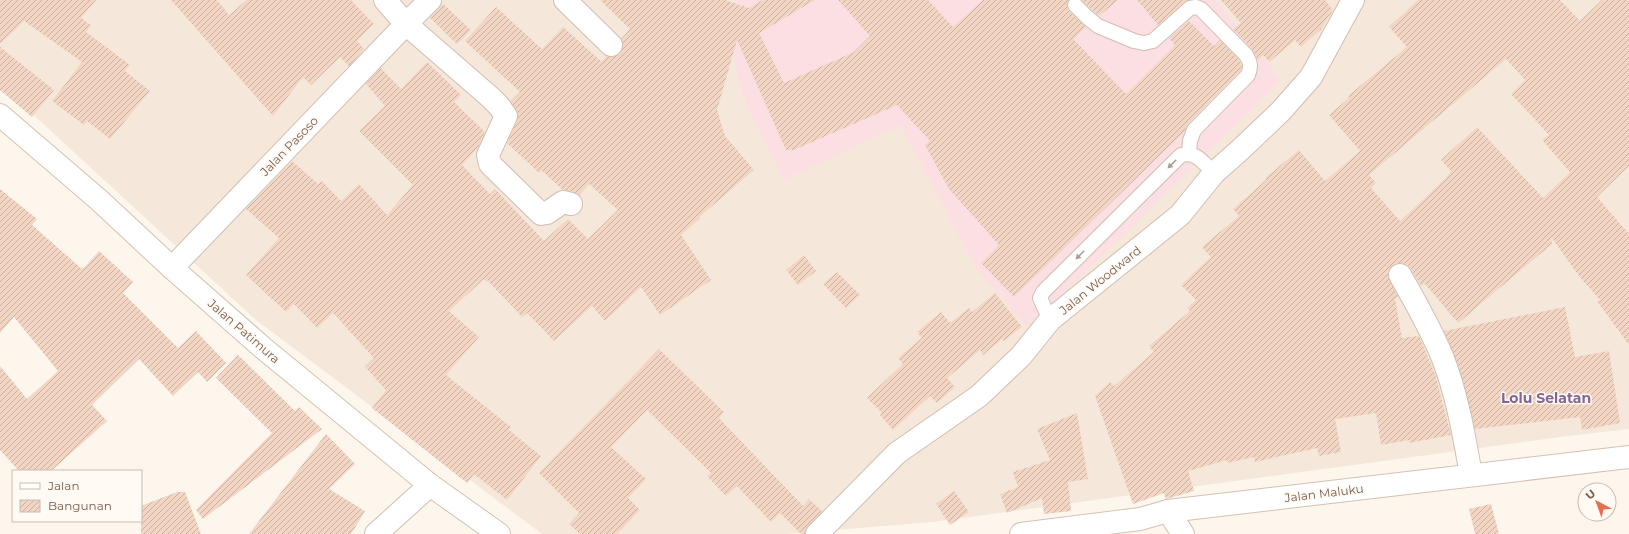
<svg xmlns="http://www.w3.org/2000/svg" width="1629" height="534" font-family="Montserrat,sans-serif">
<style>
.residential{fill:#f5e8da}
.medical{fill:#fbdfe3}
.building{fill:url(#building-hatch);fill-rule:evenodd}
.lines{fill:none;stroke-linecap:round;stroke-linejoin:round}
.lane-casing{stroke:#d1beb0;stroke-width:16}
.street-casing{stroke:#d1beb0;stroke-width:24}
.secondary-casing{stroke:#d6c0b0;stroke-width:24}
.lane{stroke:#fff;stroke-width:14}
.street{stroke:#fff;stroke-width:22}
.secondary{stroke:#fff;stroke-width:22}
.oneway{fill:#af9d94}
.labels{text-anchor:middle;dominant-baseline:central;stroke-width:3;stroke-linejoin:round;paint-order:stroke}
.street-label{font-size:12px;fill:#7a5c4d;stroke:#fffaf3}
.quarter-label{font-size:14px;font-weight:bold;fill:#846695;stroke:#fffaf3}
</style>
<defs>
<pattern id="building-hatch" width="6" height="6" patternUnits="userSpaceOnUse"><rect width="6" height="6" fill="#f3d5c3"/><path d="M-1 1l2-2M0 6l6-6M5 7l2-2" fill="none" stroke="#cab0a1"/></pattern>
</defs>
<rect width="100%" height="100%" fill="#fdf6ec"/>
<path class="residential" d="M0,0H1629V429L1568,436L933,522L786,534H542L256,320L0,84Z"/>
<path class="medical" d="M735,0H1216L1281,80L1028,328L975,267L901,125L785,179L752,118L739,82L731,42Z"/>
<path class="building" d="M0,0H96L81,18L91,25L86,32L130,65L125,71L150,91L110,139L87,121L84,125L52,101L82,62L24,21L0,44Z
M171,0H217L229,15L247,0H351L374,24L357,41L364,49L349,66L340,57L311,85L303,77L273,116Z
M600,0H725L749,8L763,0H815L759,33L784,83L854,52L870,36L838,0H928L953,27L983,0H1068L1067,7L1069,11L1086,27L1073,39L1126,94L1175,45L1169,38L1189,21L1214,46L1220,40L1239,60L1242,67L1241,70L1188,124L1184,132L1014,297L981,263L999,245L949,189L925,145L930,141L897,105L794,150H786L737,40L717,110L725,136L754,170L699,217L700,218L681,235L711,280L660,315L641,287L605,321L592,306L554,341L527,313L522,317L487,280L486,282L484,279L449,311L479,337L446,375L511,427L509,430L541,456L507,500L474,474L467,483L372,408L386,390L365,367L374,358L333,313L317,328L294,304L286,312L246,275L279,238L246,209L292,161L318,184L322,181L341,201L359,184L387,215L413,185L359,131L385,106L366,84L381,68L401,89L427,62L461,95L454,102L485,132L477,149L462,165L490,194L495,189L544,241L568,219L588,239L618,210L589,184L579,195L574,192L563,190L541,170L539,173L507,143L517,121L518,115L511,101L520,92L465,41L496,7L542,49L563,27L602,62L606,56L614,57L620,53L623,48L621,39L630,29Z
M1082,0H1118L1099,16Z
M1137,0H1188L1158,25Z
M1221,0H1325L1333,10L1320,31V30L1301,47L1295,40L1269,62L1263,55L1258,60L1252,49L1233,29L1241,23Z
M1418,0H1560L1580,21L1602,0H1629V166L1597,197L1629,234V345L1597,301L1600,300L1579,276L1551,237L1552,244L1458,323L1425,284L1421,286L1411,269L1407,264L1400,263L1394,264L1389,269L1388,275L1398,297L1395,299L1402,338L1419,336L1435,374L1451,435L1409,443V440L1381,445L1376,413L1335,419L1341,452L1319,456L1317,448L1255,462L1254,457L1227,463V460L1188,471L1194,491L1166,499L1164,493L1133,504L1095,396L1110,382L1114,386L1154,352L1149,346L1190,311L1187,308L1196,300L1181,285L1211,257L1202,247L1239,216L1233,209L1266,180L1265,178L1299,150L1325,181L1360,151L1329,115L1349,98L1348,96L1407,47L1389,27ZM1506,59L1525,80L1511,94L1549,135L1542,140L1570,172L1543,198L1477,127L1441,160L1451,171L1446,178L1400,221L1371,188L1376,183L1369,175Z
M443,4L471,30L457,44L430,18Z
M0,47L54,90L32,117L0,90Z
M0,189L37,219L32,225L82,269L83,267L84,268L99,251L133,282L123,293L178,348L196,331L226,363L207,382L198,372L173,396L139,359L92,405L107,421L51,471H19L0,450V366L27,399L58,371L14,317L0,333Z
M804,255L816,271L798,285L786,270Z
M837,272L860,295L846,308L823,284Z
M995,293L1022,327L1004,341L1002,339L983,355L980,350L947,378L955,387L937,403L930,396L893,430L880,415L882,413L867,398L903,364L898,358L922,338L917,332L941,312L950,323L969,308L972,312Z
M1565,307L1575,357L1609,351L1620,423L1582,430L1580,417L1475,429L1459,367L1444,331Z
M659,349L724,412L719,418L803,506L809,499L822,511L808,526L805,534H801L780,513L771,522L737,486L726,496L707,476L711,473L647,410L611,447L646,479L628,498L640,510L617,534H580L569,524L579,513L539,473Z
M238,355L295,411L299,407L322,429L203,519L196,510L272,433L216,378Z
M1077,413L1088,479L1068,482L1071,511L1044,514L1042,498L1007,513L1000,494L1018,487L1013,472L1050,460L1037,429Z
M326,434L355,464L329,489L365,511L351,534H249Z
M954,491L969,512L950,525L936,504Z
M177,492H185L201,534H141V506Z
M1491,504L1499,534H1475L1469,509Z"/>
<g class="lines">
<defs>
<path id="lane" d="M1075,5L1088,18L1098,26L1134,41L1144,43L1153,41L1190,8L1196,7L1201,9L1246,55C1251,63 1251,67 1248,75L1194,130L1190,141L1189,153
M1050,320L1040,298L1043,292L1181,155C1197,151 1203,163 1214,173"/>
<path id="street" d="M430,0L406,24L490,97L499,106L506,116L488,155L490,164L541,214L547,213L563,202L571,204
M565,0L611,45
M172,268L406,24L385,0
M1400,275C1415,301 1430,328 1442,356C1457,394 1464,435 1471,475
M1168,511L1183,534
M376,534L430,485
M817,534L897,453L979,396L1021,356L1050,320L1180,215L1214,173L1240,150L1281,111L1311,77L1353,0"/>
<path id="secondary" d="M0,115L99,200L172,268L263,348L430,485L499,534
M1021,534L1140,519L1168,511L1629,457"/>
</defs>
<use href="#lane" class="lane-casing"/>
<use href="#street" class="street-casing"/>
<use href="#secondary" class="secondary-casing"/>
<use href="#lane" class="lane"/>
<use href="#street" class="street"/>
<use href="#secondary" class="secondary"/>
</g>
<defs><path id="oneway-solid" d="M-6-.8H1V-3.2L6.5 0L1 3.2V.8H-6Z"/></defs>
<g class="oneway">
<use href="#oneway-solid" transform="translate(1172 164) rotate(135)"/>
<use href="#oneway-solid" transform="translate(1080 255) rotate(135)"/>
</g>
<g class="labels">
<g class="street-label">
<text transform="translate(289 146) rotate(-46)">Jalan Pasoso</text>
<text transform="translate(1100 280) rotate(-39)">Jalan Woodward</text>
<text transform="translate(244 331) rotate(41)">Jalan Patimura</text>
<text transform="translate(1324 493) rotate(-7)">Jalan Maluku</text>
</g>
<g class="quarter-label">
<text x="1546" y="398">Lolu Selatan</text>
</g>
</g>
<rect x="12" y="470" width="130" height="52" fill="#fffaf3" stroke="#cabbb1"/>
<rect x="20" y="483" width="20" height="6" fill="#ffffff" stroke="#cabbb1"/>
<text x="48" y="490" font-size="12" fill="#7a5c4d">Jalan</text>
<rect x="20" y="500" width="20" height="12" fill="url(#building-hatch)" stroke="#cabbb1"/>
<text x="48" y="510" font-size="12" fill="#7a5c4d">Bangunan</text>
<g transform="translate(1597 502) rotate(319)"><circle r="19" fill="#fffaf3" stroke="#cabbb1"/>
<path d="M0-3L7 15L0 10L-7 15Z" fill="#e76f51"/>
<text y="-6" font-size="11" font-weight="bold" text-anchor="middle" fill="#7a5c4d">U</text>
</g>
</svg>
